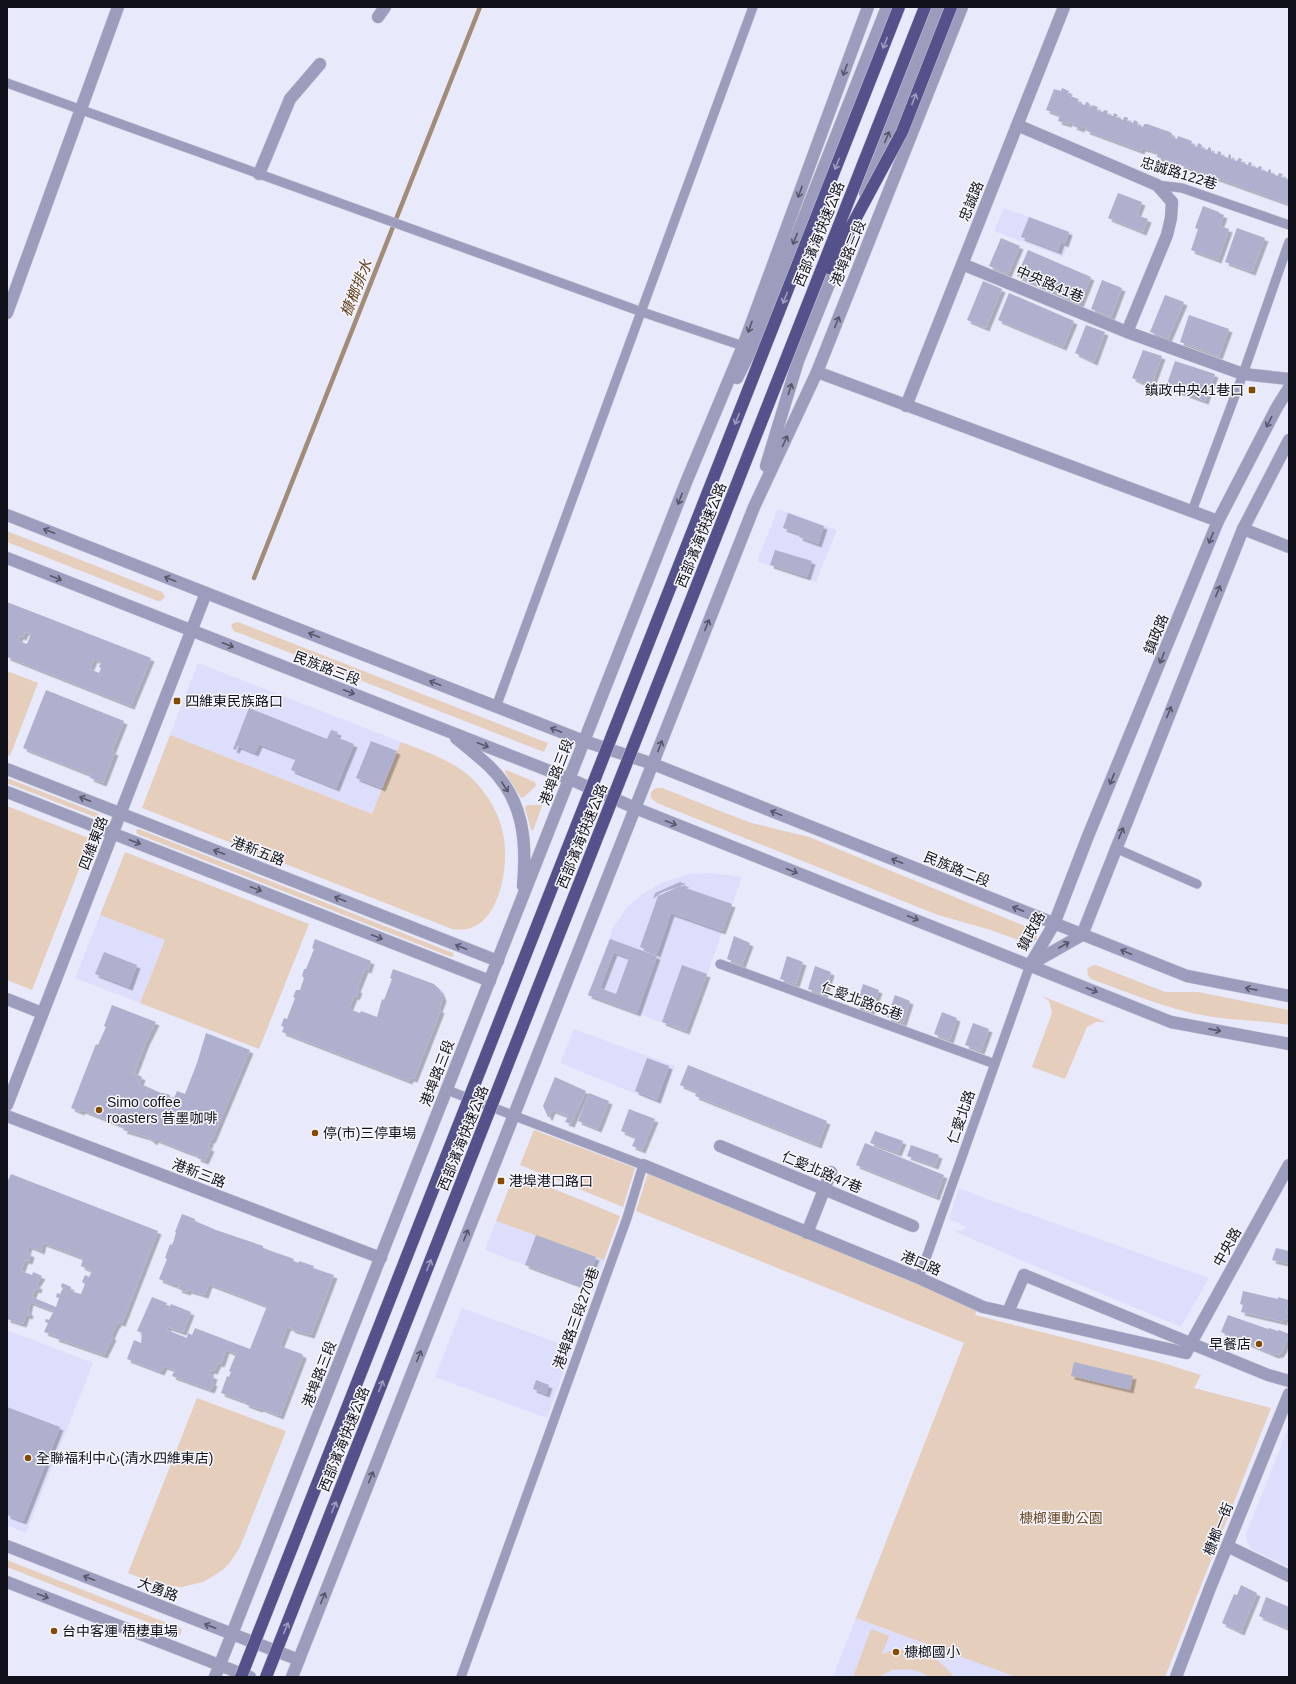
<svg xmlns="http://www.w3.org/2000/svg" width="1296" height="1684" font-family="Helvetica,'Noto Sans TC',sans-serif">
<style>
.built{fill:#dddefc}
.green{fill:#e5cebb}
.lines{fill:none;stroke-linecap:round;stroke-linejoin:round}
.stream{stroke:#a28b77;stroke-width:4.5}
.building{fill:#afb0cd;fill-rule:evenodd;filter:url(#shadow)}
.service-casing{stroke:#c6c6d7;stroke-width:10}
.minor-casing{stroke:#c6c6d7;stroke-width:13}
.tertiary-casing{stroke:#c6c6d7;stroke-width:13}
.service{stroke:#9c9dbc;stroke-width:9}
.minor{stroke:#9c9dbc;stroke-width:12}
.tertiary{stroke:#9c9dbc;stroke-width:12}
.trunk-bridge-casing{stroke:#c6c6d7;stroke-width:13;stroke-linecap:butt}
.trunk-bridge{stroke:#54518b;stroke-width:12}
.oneway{stroke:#9d9cbe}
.oneway2{stroke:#56576c}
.poi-dot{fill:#844b00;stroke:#f7f7fd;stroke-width:1.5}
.labels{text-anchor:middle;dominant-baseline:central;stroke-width:3;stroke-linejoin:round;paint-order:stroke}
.street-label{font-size:14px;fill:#11111b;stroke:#f7f7fd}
.poi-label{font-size:14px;fill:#11111b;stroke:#f7f7fd;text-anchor:start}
.park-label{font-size:14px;fill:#6d4926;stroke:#f7f7fd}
.water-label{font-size:15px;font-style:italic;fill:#63401d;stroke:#f7f7fd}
</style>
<defs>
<filter id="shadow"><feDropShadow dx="3.5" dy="3.5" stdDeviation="0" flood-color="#0004"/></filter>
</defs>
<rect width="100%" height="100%" fill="#e8e9fb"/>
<path class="built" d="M1004,208L1073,233L1063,257L994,231Z
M778,509L837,530L816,582L757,561Z
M198,663L401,742L372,814L170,735Z
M712,873L742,877L687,1031L587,996L614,926L628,906L644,893L661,883L689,874Z
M100,915L165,940L140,1003L75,978Z
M574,1029L675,1066L661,1104L560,1063Z
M959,1188L984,1198L1209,1278L1181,1327L1009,1255L952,1230L961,1231L967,1227L949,1219Z
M496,1221L604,1260L593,1291L485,1250Z
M462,1308L572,1348L547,1418L435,1377Z
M7,1330L93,1363L26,1533L7,1525Z
M1289,1426V1567L1251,1549L1247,1542L1246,1534Z
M856,1618L995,1669L1016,1677H833Z"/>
<path class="green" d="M7,531L162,592L165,597L161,601H158L7,542Z
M238,622L548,743L544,752L234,631L231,626L233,623Z
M7,671L38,683L10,756L7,755Z
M170,735L372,814L401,742C431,754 463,763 483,791C494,805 501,821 504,839C509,872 497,938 452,929L142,808Z
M506,770L535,782L536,786L524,797L521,798L505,772Z
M7,778L97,813L99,815L95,817L7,783Z
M656,788H662L748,822L809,837L1032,929L1036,932L1037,939L1033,943H1026L991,930L938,915L657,803L651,798V792Z
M527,805H540L542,806L533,831L531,830L525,808Z
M7,806L91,839L32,990L7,980Z
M139,829L453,953L454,956L451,957L137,834L136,830Z
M125,852L309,924L259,1049L140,1003L165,940L100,915Z
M1096,965L1165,992H1198L1289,1010V1025C1262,1020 1234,1021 1207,1016C1167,1009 1130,993 1091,979L1088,975L1087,969L1091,966Z
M1042,996L1106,1022H1096L1087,1027L1065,1079L1032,1067L1052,1013L1049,1001Z
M534,1130L635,1168L623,1207L520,1165Z
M515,1173L620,1216L604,1260L496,1221Z
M648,1173L917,1284L977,1311L975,1315L1160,1362L1201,1375L1194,1388L1271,1408L1165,1677H1016L856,1618L964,1343L636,1211Z
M197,1398L286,1431L240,1547L231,1561L225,1568L215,1575L203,1582L182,1587L157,1584L128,1573Z
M7,1560L182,1629L180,1635L7,1567Z
M871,1629L889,1636L882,1654C910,1643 937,1654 954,1677H929L918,1671L909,1669L892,1670L879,1677H853Z"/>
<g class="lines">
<path class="stream" d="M254,578L480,7"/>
</g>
<path class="building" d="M1062,88L1069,91L1067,95L1079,99L1077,102L1085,105L1086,102H1087L1090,104L1089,107L1091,108L1092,105L1098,107L1096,110L1103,112L1104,110L1108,111L1107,114L1113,116L1114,113L1118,115L1116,117L1123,120L1124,117H1126L1128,118L1127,121L1133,123L1134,120L1138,122L1137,125L1143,127L1144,124H1147L1170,132L1172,134L1171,137L1177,139L1178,136L1192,141L1191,144L1197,147L1198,143L1202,145L1201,148L1207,150L1209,147L1211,148V152L1217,154L1218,151L1221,152V155L1228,158L1229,154L1231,155V159L1237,161L1239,158L1242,159L1241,162L1248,165L1249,162L1252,163L1251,166L1258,168L1259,166L1262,167L1261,170L1268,172L1269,169L1271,170V173L1278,176L1279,173L1283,174L1281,177L1288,179L1289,177V204L1180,165L1181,163L1176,161L1175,163L1157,157L1158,153L1150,150L1142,148L1141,151L1087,131H1086L1087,128L1082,126L1081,129L1073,126L1074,124L1069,122L1068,124L1058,121L1060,115L1046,110L1054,89L1061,91Z
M1118,193L1142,202L1137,215L1148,219L1143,232L1108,218Z
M1203,206L1219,212V213L1224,215L1220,226L1229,229L1218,260L1191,250L1198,229L1195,228Z
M1029,217L1069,232L1065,244L1061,242L1058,251L1021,237Z
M1237,228L1265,238L1252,272L1225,262Z
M1001,238L1020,246L1008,274L989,266Z
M1028,250L1091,277L1080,304L1017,276Z
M1102,280L1122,288L1111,317L1091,309Z
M983,281L1002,289L986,328L967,320Z
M1009,293L1074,321L1063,347L998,320Z
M1165,295L1184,302L1168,339L1150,332Z
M1189,315L1229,329L1219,356L1180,342Z
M1086,325L1105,332L1094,362L1075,353Z
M1143,350L1162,356L1151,386L1132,378Z
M1175,361L1215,374L1205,401L1166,387Z
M788,513L824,526L818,544L799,537L800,534L783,528Z
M775,550L812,561L807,577L770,565Z
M7,602L151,658L131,706L7,657ZM25,632L31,634L27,644L18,641L20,636L23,637ZM94,659L101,662L99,667L101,668L99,673L90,669Z
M46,690L124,721L112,751L115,752L103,783L90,778L91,775L23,748Z
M249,708L327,739L331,730L338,732L336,737L354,744L336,788L291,770L296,758L259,744L255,753L238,746L236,750L233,749Z
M371,741L397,751L382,788L356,778Z
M680,882L686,884L680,886L732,904L722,931L671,913L657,954L640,947L658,896L678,887L666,891L661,893L653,899L655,893Z
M734,936L750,943L742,965L727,959Z
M315,939L371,961L368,970L365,969L357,989L359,990L356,997L354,996L349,1009L360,1013L361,1011L377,1017L382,999L384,1000L392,979L390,978L393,969L434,984L440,990L443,998L439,1009L441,1010L414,1079L410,1078L409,1081L282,1032L284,1027L281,1026L284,1018L287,1019L295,998L293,997L296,990H300L304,978L302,976L304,969H306L314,949L312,948Z
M610,939L657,956L637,1013L588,995ZM614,952L629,958L616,994L600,988Z
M104,952L137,965L129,987L95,974Z
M787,956L803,962L796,984L780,979Z
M682,965L707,974L686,1031L662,1022Z
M815,966L831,972L824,995L808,989Z
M863,984L879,990L871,1011L856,1006Z
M895,995L910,1001L903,1023L887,1017Z
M112,1005L156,1022L146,1042L134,1073L142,1077L139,1085L143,1086V1085L161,1093H163L170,1095V1097L174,1098L177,1091L185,1094L197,1063L206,1033L250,1050L212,1140L211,1139L208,1147L211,1148L205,1161L197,1158L198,1155L185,1151L155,1139L154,1142L153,1141L147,1137L123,1130L125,1127L82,1110L81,1112L71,1108L96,1044L98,1045L106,1027L104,1026Z
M942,1012L957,1018L950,1040L934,1034Z
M973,1023L989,1029L981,1051L965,1045Z
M647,1058L669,1066L657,1100L635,1091Z
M688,1065L827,1121L818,1145L695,1096L697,1092L680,1085Z
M555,1077L586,1091L571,1124L565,1122L568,1116L552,1110L549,1117H548L543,1106Z
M589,1093L609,1101L598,1129L578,1121Z
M629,1109L655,1119L642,1150L632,1146L636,1137L621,1131Z
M875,1131L903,1141L898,1153L870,1143Z
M865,1143L944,1175L936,1197L856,1165Z
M911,1145L939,1155L935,1166L907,1156Z
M11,1174L158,1231L122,1323L118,1322L117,1325H116L111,1336L113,1337L104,1355L55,1338L56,1336L44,1332L48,1323L45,1322L46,1319L49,1320L54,1311L30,1302L28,1311L30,1313L29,1316L26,1315L23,1324L7,1319V1183ZM43,1243L83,1258L81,1266L92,1271L89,1277L85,1275L82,1282L85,1284L81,1294L70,1291L71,1287L62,1283L61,1287L63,1288L60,1294L57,1293L56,1297L59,1298L56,1307L32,1297L35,1289L38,1290L39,1286L36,1285L42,1276L33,1272L32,1275L21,1271L25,1260L29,1261L31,1254L27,1252L29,1246L41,1251Z
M182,1214L195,1219V1221L216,1230L263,1246V1248L294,1259L293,1261L299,1263V1261L314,1266L313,1268L334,1275L311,1335L293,1330L289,1327L287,1328L280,1346L302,1354L303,1356L280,1416L260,1408L259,1409L245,1404L246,1402L221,1393L227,1376L229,1377L231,1372L229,1371L236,1354L226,1350L221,1364L218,1363L214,1371L211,1370L209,1374L214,1376L212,1382L214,1383L211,1390L172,1376L175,1370L164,1366L161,1372L127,1359L134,1340L141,1343L142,1333L137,1331L152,1297L167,1303L165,1308L169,1309L171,1304L191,1312L183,1332L168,1327L167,1330L187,1338L188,1333L192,1335L195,1328L250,1349L267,1306L209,1284L205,1295L188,1290L187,1292L178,1289L180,1285L175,1283L174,1285L159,1279L167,1259L165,1258L170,1244L172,1245L174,1240L176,1232H175Z
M536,1235L596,1257L585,1287L525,1265Z
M1276,1248L1289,1251V1264L1272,1260Z
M1243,1291L1278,1299V1297L1289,1300L1286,1313L1289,1314L1288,1320L1284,1319V1322L1241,1312L1243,1305L1240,1304Z
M1228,1315L1268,1329L1269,1328L1278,1331L1279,1330L1289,1334L1283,1350L1280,1354L1275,1355L1221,1332Z
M1074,1362L1133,1376L1130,1390L1071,1376Z
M536,1380L549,1385L546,1394L533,1389Z
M7,1407L60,1427L23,1521L7,1515Z
M1241,1585L1257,1593L1241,1632L1222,1623L1234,1594L1237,1595Z
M1266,1597L1289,1607V1629L1259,1616Z"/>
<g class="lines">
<defs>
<path id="service" d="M7,83L642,312L743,346
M1157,185L1182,188L1289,225
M1192,511L1243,374L1289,242
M496,707L753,7
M1115,848L1197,884
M720,964L995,1064
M447,1090L643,1165L627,1218L461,1677
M919,1278L1030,965"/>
<path id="minor" d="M378,17L385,7
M1017,125L1157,185L1172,202L1171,218L1167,235L1127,332
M259,174L290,99L320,64
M962,264L1127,332L1243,374L1289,379
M7,313L118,7
M817,372L1218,521
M906,406L1064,7
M1243,529L1289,547
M7,769L498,961
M7,792L490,981
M7,999L42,1013
M7,1105L206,593
M7,1116L381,1258
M720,1146L913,1226
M643,1165L919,1278L983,1307L1186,1353L1191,1343
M807,1233L831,1172
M1008,1312L1024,1275
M1227,1546L1289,1576"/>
<path id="tertiary" d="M865,193L938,7
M737,378L754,344L887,7
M766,466L798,361L840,257
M7,515L584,741L653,764L1187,976L1289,996
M7,558L570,779L635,808L1171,1022L1289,1044
M456,738C467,747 478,756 489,766C524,800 527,841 523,886
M1031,964L1082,935L1243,529L1289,440
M1030,965L1054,924L1088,836L1218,521L1277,407L1289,388
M1024,1275L1268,1375L1289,1381
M1191,1343L1289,1165
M7,1546L299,1660
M7,1582L250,1677
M215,1677L687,480L743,346L868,7
M292,1677L754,507L817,372L962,7
M1176,1677L1210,1588L1289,1394"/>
</defs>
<use href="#service" class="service-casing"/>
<use href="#minor" class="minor-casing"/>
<use href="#tertiary" class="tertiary-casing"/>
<use href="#service" class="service"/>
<use href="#minor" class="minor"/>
<use href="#tertiary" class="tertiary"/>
<defs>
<path id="trunk-bridge" d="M829,268L902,132L951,7
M241,1677L899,7
M266,1677L925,7"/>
</defs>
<use href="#trunk-bridge" class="trunk-bridge-casing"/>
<use href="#trunk-bridge" class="trunk-bridge"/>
</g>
<defs><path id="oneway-shaft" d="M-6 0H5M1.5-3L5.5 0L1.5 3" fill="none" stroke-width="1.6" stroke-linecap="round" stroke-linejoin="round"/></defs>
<g class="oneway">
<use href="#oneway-shaft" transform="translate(885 43) rotate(112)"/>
<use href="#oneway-shaft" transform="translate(914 99) rotate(-69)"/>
<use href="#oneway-shaft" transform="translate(837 164) rotate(112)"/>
<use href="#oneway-shaft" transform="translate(785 298) rotate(112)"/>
<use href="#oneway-shaft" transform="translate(737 419) rotate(112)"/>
<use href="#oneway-shaft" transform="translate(429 1265) rotate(-68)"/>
<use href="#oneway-shaft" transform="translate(381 1386) rotate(-68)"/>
<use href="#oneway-shaft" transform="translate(334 1507) rotate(-68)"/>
<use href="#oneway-shaft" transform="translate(286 1628) rotate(-68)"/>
</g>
<g class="oneway2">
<use href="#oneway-shaft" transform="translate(845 70) rotate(110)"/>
<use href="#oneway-shaft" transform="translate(887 137) rotate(-68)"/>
<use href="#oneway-shaft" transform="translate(800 192) rotate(110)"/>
<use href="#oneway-shaft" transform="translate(795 239) rotate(112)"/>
<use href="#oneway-shaft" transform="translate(837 322) rotate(-68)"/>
<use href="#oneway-shaft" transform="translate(750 327) rotate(110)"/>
<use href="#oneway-shaft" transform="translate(790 389) rotate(-73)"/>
<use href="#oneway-shaft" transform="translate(1269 422) rotate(117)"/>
<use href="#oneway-shaft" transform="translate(785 441) rotate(-65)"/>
<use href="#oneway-shaft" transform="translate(680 499) rotate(111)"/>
<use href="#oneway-shaft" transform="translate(49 531) rotate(-159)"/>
<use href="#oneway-shaft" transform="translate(1211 538) rotate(112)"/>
<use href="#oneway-shaft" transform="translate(56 578) rotate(21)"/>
<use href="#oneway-shaft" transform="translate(170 579) rotate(-159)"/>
<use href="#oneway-shaft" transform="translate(1218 591) rotate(-68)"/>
<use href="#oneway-shaft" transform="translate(707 625) rotate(-68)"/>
<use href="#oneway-shaft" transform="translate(314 635) rotate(-159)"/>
<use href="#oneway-shaft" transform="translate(228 645) rotate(21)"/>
<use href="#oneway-shaft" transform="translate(1162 658) rotate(112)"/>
<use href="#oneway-shaft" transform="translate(435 683) rotate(-159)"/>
<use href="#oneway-shaft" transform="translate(349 692) rotate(21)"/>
<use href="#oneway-shaft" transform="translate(1169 712) rotate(-68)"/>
<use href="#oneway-shaft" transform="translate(556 730) rotate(-159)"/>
<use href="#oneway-shaft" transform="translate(483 745) rotate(21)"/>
<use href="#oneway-shaft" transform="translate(660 746) rotate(-69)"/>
<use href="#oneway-shaft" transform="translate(1112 779) rotate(112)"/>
<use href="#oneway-shaft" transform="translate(505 787) rotate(57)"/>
<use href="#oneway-shaft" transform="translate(85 799) rotate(-159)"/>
<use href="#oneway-shaft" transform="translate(776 813) rotate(-158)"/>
<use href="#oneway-shaft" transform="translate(671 823) rotate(22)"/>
<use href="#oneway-shaft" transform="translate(1121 833) rotate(-68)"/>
<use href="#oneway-shaft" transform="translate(135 842) rotate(21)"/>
<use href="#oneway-shaft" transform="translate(219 852) rotate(-159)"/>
<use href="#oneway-shaft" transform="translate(897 861) rotate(-158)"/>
<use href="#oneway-shaft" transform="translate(792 871) rotate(22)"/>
<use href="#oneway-shaft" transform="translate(256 889) rotate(21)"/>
<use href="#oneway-shaft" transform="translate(340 899) rotate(-159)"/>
<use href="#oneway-shaft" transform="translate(1018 909) rotate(-158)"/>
<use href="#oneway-shaft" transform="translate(913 918) rotate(22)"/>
<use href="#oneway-shaft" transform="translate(377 937) rotate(21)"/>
<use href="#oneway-shaft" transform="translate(1064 945) rotate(-30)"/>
<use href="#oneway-shaft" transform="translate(461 947) rotate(-159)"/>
<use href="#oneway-shaft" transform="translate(1126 952) rotate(-158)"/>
<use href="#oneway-shaft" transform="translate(1251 989) rotate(-169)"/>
<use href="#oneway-shaft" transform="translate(1092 990) rotate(22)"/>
<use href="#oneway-shaft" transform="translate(1215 1030) rotate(11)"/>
<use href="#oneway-shaft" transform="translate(466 1235) rotate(-68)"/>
<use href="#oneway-shaft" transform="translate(419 1356) rotate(-68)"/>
<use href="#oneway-shaft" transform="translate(371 1477) rotate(-68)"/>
<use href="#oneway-shaft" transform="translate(89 1578) rotate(-159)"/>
<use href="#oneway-shaft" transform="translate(43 1596) rotate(21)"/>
<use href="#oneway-shaft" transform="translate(323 1598) rotate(-68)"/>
<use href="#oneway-shaft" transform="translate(210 1626) rotate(-159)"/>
</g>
<g class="poi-dot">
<rect x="1248" y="386" width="8" height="8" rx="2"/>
<rect x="173" y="697" width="8" height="8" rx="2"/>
<circle cx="99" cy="1110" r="4"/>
<circle cx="315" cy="1133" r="4"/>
<rect x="497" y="1177" width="8" height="8" rx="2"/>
<circle cx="1259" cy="1344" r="4"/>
<circle cx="28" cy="1458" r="4"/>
<circle cx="54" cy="1631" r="4"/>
<circle cx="896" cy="1652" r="4"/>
</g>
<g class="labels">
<g class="street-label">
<text transform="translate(1179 173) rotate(17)">忠誠路122巷</text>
<text transform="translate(971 201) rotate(-68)">忠誠路</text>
<text transform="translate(819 234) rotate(-68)">西部濱海快速公路</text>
<text transform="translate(848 253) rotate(-68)">港埠路三段</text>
<text transform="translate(1050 284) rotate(23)">中央路41巷</text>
<text transform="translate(701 535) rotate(-68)">西部濱海快速公路</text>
<text transform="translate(1156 634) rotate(-68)">鎮政路</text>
<text transform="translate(327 668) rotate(21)">民族路三段</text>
<text transform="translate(556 772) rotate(-69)">港埠路三段</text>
<text transform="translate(582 836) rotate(-68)">西部濱海快速公路</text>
<text transform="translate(93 843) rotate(-69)">四維東路</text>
<text transform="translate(258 851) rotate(21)">港新五路</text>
<text transform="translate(957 869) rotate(22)">民族路二段</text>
<text transform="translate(1031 931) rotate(-62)">鎮政路</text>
<text transform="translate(862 1001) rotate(20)">仁愛北路65巷</text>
<text transform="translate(437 1073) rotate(-69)">港埠路三段</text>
<text transform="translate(961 1117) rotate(-71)">仁愛北路</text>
<text transform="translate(463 1138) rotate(-68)">西部濱海快速公路</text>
<text transform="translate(822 1172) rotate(23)">仁愛北路47巷</text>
<text transform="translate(199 1173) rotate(21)">港新三路</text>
<text transform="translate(1227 1247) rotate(-61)">中央路</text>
<text transform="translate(921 1263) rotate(23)">港口路</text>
<text transform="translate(576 1318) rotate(-70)">港埠路三段270巷</text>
<text transform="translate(319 1374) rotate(-69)">港埠路三段</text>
<text transform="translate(344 1439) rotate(-68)">西部濱海快速公路</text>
<text transform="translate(1218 1529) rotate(-68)">槺榔一街</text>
<text transform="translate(158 1589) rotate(21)">大勇路</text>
</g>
<g class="poi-label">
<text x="1244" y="390" text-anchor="end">鎮政中央41巷口</text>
<text x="185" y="701">四維東民族路口</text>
<text x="107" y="1102">Simo coffee<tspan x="107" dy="16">roasters 昔墨咖啡</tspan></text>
<text x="323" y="1133">停(市)三停車場</text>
<text x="509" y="1181">港埠港口路口</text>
<text x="1251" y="1344" text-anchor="end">早餐店</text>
<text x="36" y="1458">全聯福利中心(清水四維東店)</text>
<text x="62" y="1631">台中客運 梧棲車場</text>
<text x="904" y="1652">槺榔國小</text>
</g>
<g class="park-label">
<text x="1061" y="1518">槺榔運動公園</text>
</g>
<g class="water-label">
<text transform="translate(356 288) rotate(-68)">槺榔排水</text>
</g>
</g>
<rect width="1296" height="1684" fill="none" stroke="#11111b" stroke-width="16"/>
</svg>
